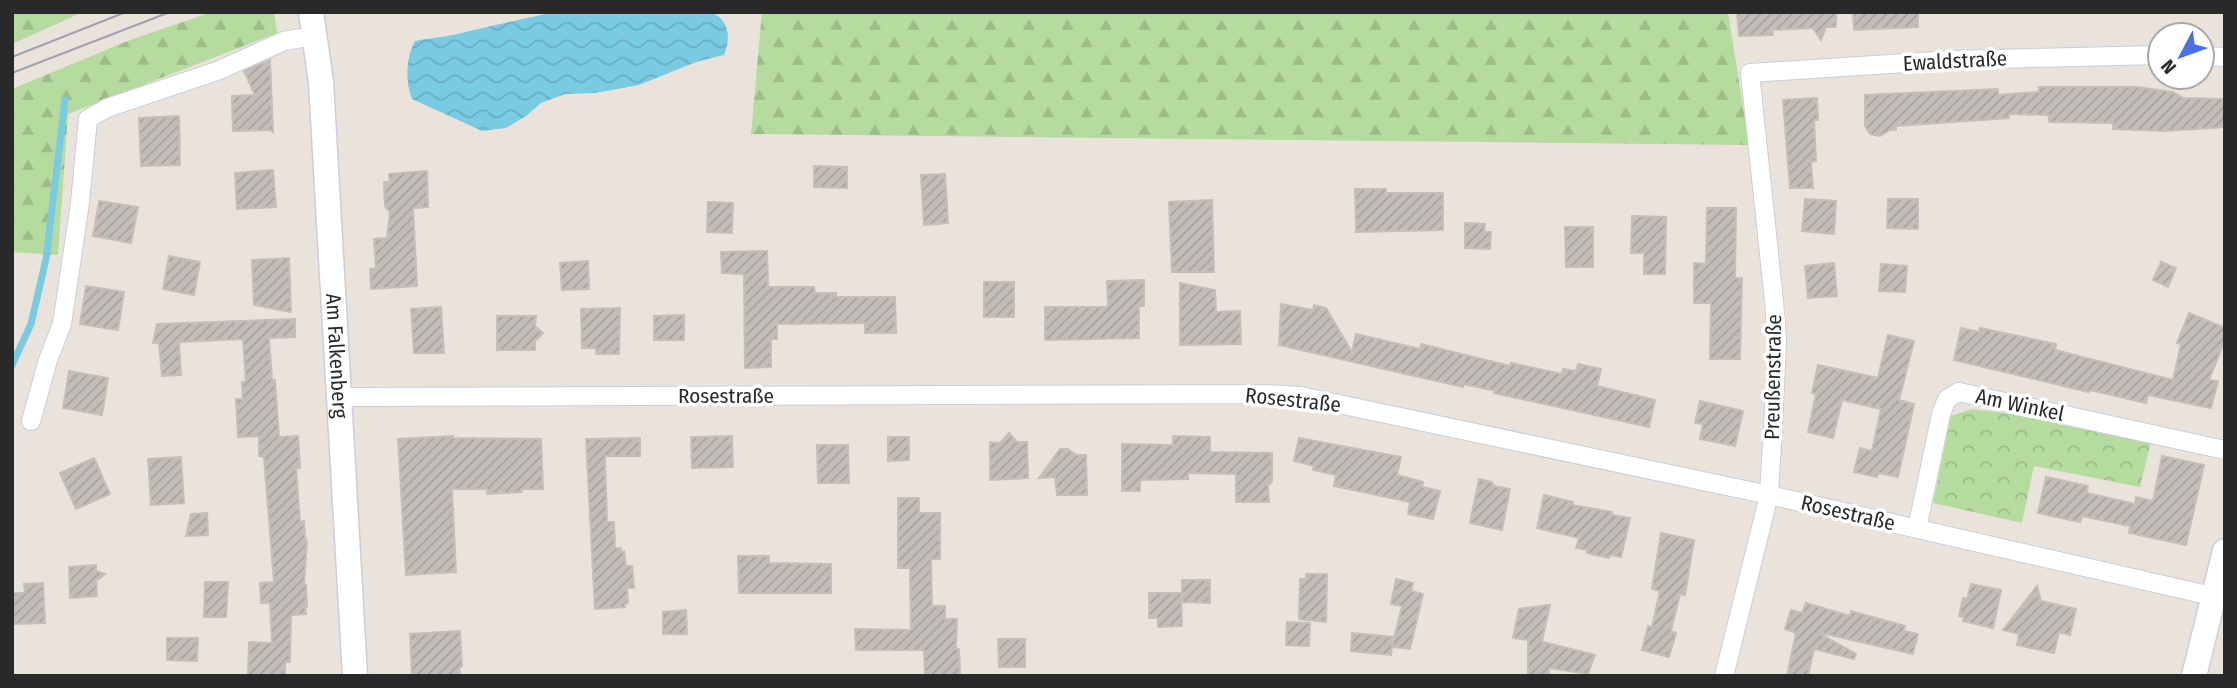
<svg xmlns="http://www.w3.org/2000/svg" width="2237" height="688" font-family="'Fira Sans Condensed',sans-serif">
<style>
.forest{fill:url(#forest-firs)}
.park{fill:url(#park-crowns)}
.water{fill:url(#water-waves)}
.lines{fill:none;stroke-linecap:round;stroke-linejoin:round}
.stream{stroke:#79cbe2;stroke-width:7}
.building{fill:url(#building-hatch);stroke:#c5bfb6;stroke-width:2}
.street-casing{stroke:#caced9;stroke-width:20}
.secondary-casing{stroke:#caced9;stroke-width:27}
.street{stroke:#fff;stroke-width:18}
.secondary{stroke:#fff;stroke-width:24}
.tram{stroke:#9fa3b1;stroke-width:2}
.labels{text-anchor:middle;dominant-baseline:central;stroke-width:7;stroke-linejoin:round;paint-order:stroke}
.street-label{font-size:21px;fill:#292929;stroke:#fff}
</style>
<defs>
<pattern id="forest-firs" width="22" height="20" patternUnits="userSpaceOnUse" patternTransform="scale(1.75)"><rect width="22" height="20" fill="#b5db9e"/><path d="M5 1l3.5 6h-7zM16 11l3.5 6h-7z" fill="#9cbc88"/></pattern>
<pattern id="park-crowns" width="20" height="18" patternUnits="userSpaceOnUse" patternTransform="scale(1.75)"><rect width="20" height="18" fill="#b5db9e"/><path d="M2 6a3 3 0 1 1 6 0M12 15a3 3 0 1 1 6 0" fill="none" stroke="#9cbc88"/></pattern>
<pattern id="water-waves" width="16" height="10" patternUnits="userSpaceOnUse" patternTransform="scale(1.75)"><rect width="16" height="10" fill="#79cbe2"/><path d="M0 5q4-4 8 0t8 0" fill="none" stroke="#69aec2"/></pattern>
<pattern id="building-hatch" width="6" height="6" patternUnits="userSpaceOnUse" patternTransform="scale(1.75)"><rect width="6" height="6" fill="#c2bdb9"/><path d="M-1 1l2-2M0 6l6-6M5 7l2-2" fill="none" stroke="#a7a29f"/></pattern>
</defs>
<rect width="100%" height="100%" fill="#eae3dc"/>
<path class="forest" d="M12,12H83L12,44Z
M212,12H274L277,33L68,114L58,255L12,252V89L130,40Z
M762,12H1728L1749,145L751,134Z"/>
<path class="park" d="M1973,409L2044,418L2151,441L2140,487L2034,466L2022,523L1933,503L1951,416Z"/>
<path class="water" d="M555,12H710C730,19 731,39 724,55L696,62L639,85L595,93L565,94L541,103L526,116L506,128L482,131L412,99C405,82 406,57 415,41C427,38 440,38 453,35C487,27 521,19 555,12Z"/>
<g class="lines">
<path class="stream" d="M12,365L31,324L46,259L65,100"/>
</g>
<path class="building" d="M1737,12H1836V27H1826L1821,40L1813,28L1772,30L1773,35L1739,36Z
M1853,12H1918V27L1854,30Z
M270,60L273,132L271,130L233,131L232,96L255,95L244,71Z
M2039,87H2137L2173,92L2183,98L2225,99V127L2165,131L2113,129V123L2049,122V115L2009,114V118L1896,126V130H1890L1880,136L1870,134L1865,126V95L1998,89V95L2039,92Z
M1817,98L1818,120H1814L1816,161L1811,162L1813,188H1790L1783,100Z
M179,116L180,165L141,166L139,118Z
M814,166L847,167V188L814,187Z
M273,170L276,207L237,209L235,173Z
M427,171L428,207L413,208L417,286L371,289L370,269L376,268L374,239L387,238L390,212L385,206L384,182H390L389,174Z
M945,174L948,223L924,225L921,175Z
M1355,189H1386V193H1443V230L1356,232Z
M1805,199L1836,201L1834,234L1802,231Z
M1888,199H1918V229L1887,228Z
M1212,200L1214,272H1172L1169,202Z
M99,201L138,207L131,243L93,236Z
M708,202L733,203L732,233L707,232Z
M1707,208H1736L1735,278H1742L1740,359H1710L1711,303H1694V263L1706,264Z
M1632,216L1666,217L1665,274H1644V253H1631Z
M1465,223L1485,224L1484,232H1491L1490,249L1465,248Z
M1565,227H1593V267H1566Z
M767,251L768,287H814L815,293H836V297H895L896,333H865V323L777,324V339H771V367L745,368L744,274L722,273L721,252Z
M169,256L200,262L194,295L163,289Z
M289,258L291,312L254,305L252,260Z
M588,261L589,289L562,290L560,263Z
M2161,262L2176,268L2168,287L2153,280Z
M1834,263L1837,296L1808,298L1805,266Z
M1881,264L1907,266L1905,292L1879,291Z
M1144,280V306H1139V338L1045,340V307H1108L1107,281Z
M984,282H1014V317H984Z
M1180,283L1215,290L1216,312L1240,311L1241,344L1180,345Z
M86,286L124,292L118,330L80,324Z
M1281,304L1313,310L1314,305L1326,308L1352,352L1356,334L1420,349L1421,344L1510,366L1511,363L1562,374L1563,369L1576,371L1578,364L1601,369L1597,386L1655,400L1649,427L1494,393L1495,391L1464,384L1463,387L1279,345Z
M441,307L444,353H414L411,309Z
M620,308L619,354H596V348H582L581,309Z
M2189,313L2225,328V340L2209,380L2218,381L2211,408L2148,395L2146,403L2090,390L2089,392L1954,360L1961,328L1979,332L1980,328L2056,344L2055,350L2173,380L2181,344L2177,343Z
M684,315V340H654V316Z
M497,316H536L535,326L543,333L535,341V350H497Z
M295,319V337L269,338L272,380H275L279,437L298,436L300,468H296L300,522L304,521L305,538L307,541L304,585H306L307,607H305L306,614L291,615L290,662H285V676H248L249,642L272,643L270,603H261L260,583L274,582L264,457L259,456V436L238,437L236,399H243L242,382H246L243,339L179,342L181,375L162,376L159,343H153L157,324Z
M1888,335L1914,341L1899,400L1914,404L1898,477L1878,473L1877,477L1854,472L1860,448L1872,451L1881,409L1842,400L1833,438L1808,432L1816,394L1812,393L1818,365L1878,378Z
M69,371L108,378L102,415L63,408Z
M1700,401L1743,411L1735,446L1700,439L1703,424L1695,423Z
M1009,433L1017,442H1027L1028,478L990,480V442L1000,443Z
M453,436V438L541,439L543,489H521L522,492L487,494V489H452L456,572L406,575L398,439Z
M732,436L733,467L692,468L691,437Z
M1173,436L1210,437V452L1272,453V482L1268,485L1269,502H1236V474L1188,473V479L1140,480V491H1122V444L1173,445Z
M888,437H909V460L888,461Z
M640,438V456H605L607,522H614L615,548H621V552L624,551L626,566H632L634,588H627L628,603L625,604V607L595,609L586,439Z
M1299,438L1401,457L1397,475L1423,482L1422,487L1440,491L1433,519L1408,514L1410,502L1334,486L1336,475L1313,470L1314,466L1294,461Z
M817,445H848L849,483H818Z
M1060,449H1068L1076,455H1086L1087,495H1057L1055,477L1039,478Z
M2162,456L2204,465L2186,545L2129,533L2130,526L2082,516L2080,522L2038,513L2046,477L2088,486L2087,493L2135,504L2136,497L2153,501Z
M181,457L184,503L151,505L148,459Z
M94,458L110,494L76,509L60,473Z
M1479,479L1492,482L1494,486L1510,489L1502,530L1470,523Z
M1544,495L1573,502L1572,505L1612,512V515L1630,518L1621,557L1610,555L1609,558L1587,553V550L1576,548L1579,538L1537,528Z
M898,498H919V513H940V559H931L932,606H945V619H957L956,649H959L960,676L925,675L924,650H856L855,629L911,630L910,568H898Z
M207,513L208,535L186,536L191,514Z
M1661,533L1694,540L1685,595L1680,594L1671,631L1676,633L1669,657L1642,650L1648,626L1652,627L1660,591L1652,589Z
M738,556H769V563L831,564V593H739Z
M96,565V571L105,574L96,581L97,596L70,598L69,567Z
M1306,574H1327L1326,622L1299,619L1300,579H1306Z
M1396,579L1413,583L1411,591L1423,594L1410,649L1392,647L1402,606L1391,604Z
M1182,580H1210V603L1182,602Z
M205,582H228L226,617H204Z
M43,583L45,623L12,624V593H25L24,584Z
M1971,584L2001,590L1993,628L1963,621L1964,617L1959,616L1963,598L1967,599Z
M2037,586L2041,601L2076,609L2070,635L2059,632L2054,653L2017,645L2019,634L2003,630Z
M1149,593H1181L1182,626L1158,627V618H1149Z
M1806,603L1850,616L1851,611L1905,626L1904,631L1918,634L1913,654L1817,632L1856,654L1854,659L1814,649L1808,676H1787L1796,633L1785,629L1791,610L1802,613Z
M1550,605L1542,641H1539L1595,655L1588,674L1549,668V676H1528V640L1513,638L1519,609Z
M686,610L687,634H663V612Z
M1287,622L1310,623L1309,646L1286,645Z
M460,631L462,666L459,667L460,676H412L410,634Z
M1352,633L1393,637L1391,655L1351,651Z
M167,638H198L197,661L167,660Z
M998,639H1025V667H999Z"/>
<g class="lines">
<defs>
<path id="street" d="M2202,56L2225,57
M339,397L1266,394L1301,396L1769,495L2225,599
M31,421L48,360L62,324L80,203L88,119L107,108L217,71L284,41L314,36
M1917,529L1941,414L1947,399L1959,392L2225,450
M1724,676L1769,495L1774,409L1777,339L1774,301L1750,73L1952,60L2160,55"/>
<g id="secondary">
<path id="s1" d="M311,12L321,82L355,676"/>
<path d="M2194,676L2225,551"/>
</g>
</defs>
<use href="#street" class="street-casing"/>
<use href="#secondary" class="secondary-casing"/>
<use href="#street" class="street"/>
<use href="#secondary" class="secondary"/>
<path class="tram" d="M12,57L126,12
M12,73L170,12"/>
</g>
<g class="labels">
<g class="street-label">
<text transform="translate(1955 61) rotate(-3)">Ewaldstraße</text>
<text stroke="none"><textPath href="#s1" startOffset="345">Am Falkenberg</textPath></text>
<text transform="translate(1773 377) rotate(-89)">Preußenstraße</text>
<text x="726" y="396">Rosestraße</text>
<text transform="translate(1293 400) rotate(6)">Rosestraße</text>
<text transform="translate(2020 405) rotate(12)">Am Winkel</text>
<text transform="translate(1848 513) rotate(13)">Rosestraße</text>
</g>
</g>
<rect width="2237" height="688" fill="none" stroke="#292929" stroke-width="28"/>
<g transform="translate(2181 56) rotate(229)"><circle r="33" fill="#ffffff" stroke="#a9a9a9" stroke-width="2"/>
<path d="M0-5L12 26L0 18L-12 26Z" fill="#4b6fe8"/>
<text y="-10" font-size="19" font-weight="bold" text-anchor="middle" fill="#292929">N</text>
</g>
</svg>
